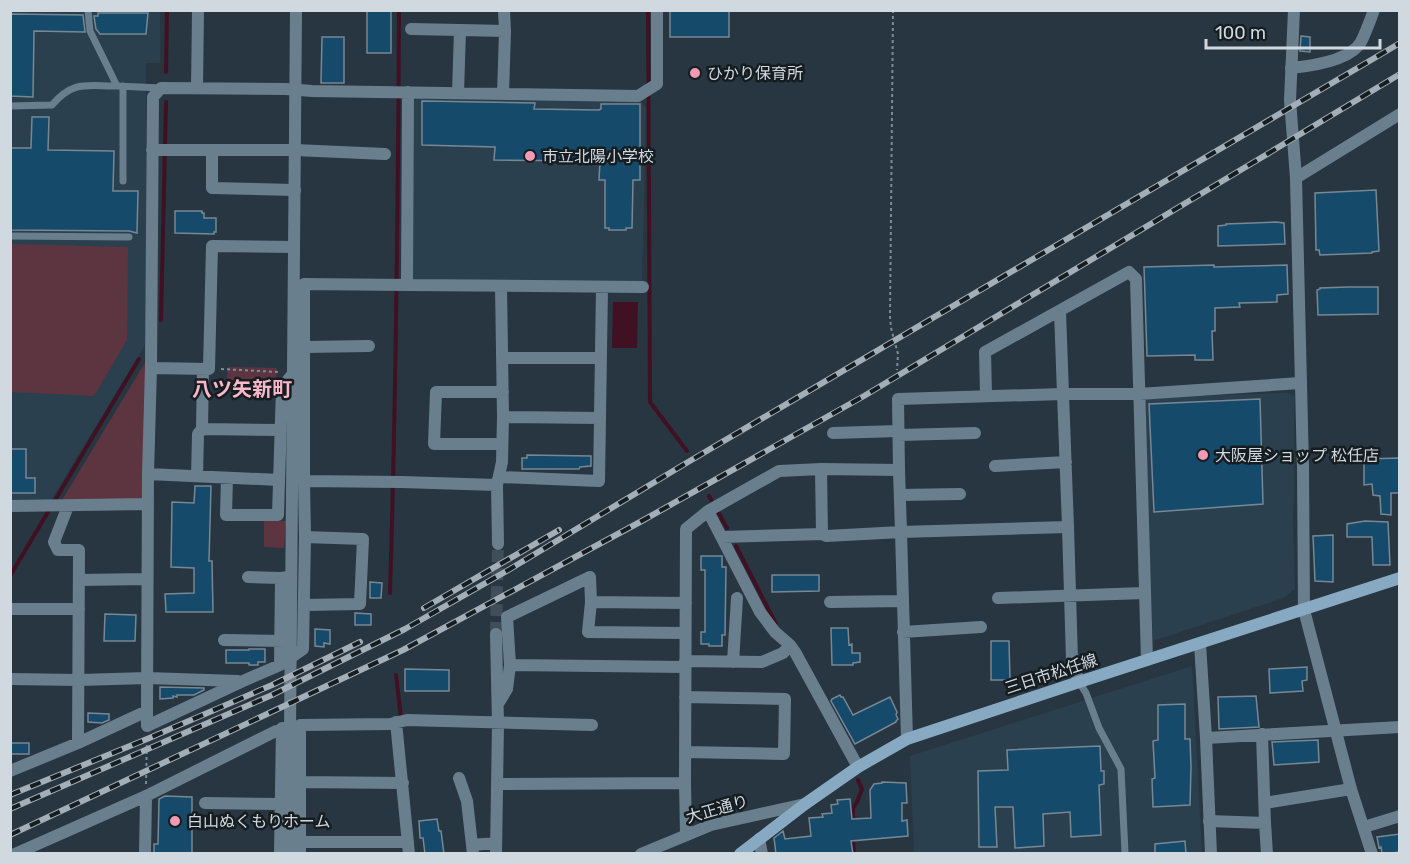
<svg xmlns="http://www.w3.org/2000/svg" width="1410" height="864" font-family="Rubik,'Noto Sans JP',sans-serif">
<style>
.built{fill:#2b404f}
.green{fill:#5d3541}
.water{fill:#401123}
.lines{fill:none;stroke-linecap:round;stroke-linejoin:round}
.stream{stroke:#401123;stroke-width:4}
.building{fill:#154a6a;stroke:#778894;stroke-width:1.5}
.minor-tunnel{stroke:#404e59;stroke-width:12;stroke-dasharray:12 6;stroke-linecap:butt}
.path{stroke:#7f8c94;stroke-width:2;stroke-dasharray:3 3;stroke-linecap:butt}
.service{stroke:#6a7f8e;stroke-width:7}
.minor{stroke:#6a7f8e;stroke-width:12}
.tertiary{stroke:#6a7f8e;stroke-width:12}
.secondary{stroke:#87a9c2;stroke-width:12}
.rail-casing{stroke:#a3aeb6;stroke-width:6}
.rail{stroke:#161d21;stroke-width:4;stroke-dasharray:11;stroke-linecap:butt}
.poi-dot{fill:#f09ab4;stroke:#161d21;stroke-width:2}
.labels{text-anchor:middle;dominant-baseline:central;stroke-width:5;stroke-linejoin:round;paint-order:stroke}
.poi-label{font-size:16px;fill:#cfd9df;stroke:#161d21;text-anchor:start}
.street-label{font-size:16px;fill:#cfd9df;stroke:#161d21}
.quarter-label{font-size:20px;font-weight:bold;fill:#f9b7ca;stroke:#161d21}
</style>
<rect width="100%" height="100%" fill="#273641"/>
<path class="built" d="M11,11H160V63H146L147,232L146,343L51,500H11Z
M418,96L641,101L646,108L642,283L414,281L411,275L413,102Z
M1288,393L1294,396V487L1293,524L1295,589L1283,598L1153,641L1142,398Z
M1192,666L1202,853H914L910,756Z"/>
<path class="green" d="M11,244L128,247L127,340L94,396L11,392Z
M146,361L144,499L62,500Z
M228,367L277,368L276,382L227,381Z
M264,521H286L284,548L264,547Z"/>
<path class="water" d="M613,302H638L637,348H612Z"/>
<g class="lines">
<path class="stream" d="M648,10L650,402L687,451
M166,72L167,10
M161,320L166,102
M709,496L727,528
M736,546L776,624
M10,576L139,359
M390,593C396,399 398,205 399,10
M396,675L401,718
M853,823V808L857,802L862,789L858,780
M853,836L854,854"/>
</g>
<path class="building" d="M367,10H391V53H367Z
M670,10H729V37H670Z
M98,13H148L146,34H100L96,29L94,16H98Z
M10,14L83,15L85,32L34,31L33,97L10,96Z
M1301,36L1310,37V52L1300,51Z
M322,37H344V83H321Z
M422,101L535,103L534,109L599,110L601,109V104H640V180H633L632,228H626V230H609V228H605V180H599L600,161L494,160L495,147L422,145Z
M32,117H49L48,150L114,151L113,191H138L137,233L129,231L10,230V148H31Z
M1376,190L1379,251L1372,252V253L1320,255L1319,250H1316L1315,193Z
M175,211H202V213H204V218H216V232H214V234L175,233Z
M1276,222L1284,223L1285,244L1218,246V226L1226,225V224Z
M1214,265V267L1287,265L1288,294L1277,295V302L1239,303L1240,307L1215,308V331H1212L1213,360H1195V355L1147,356L1144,267Z
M1348,287H1378V314L1318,315L1317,290L1320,289V288Z
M1260,399L1263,504L1154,512L1149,404Z
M11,449H26V478H35V493H10Z
M527,455L591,456V466L580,467L579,469H522V458H527Z
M1400,458V493H1391V515L1381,514L1380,496L1373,495L1372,484L1364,485V459Z
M195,486H211L209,561H212L213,612H166L165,594L194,593V568L171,567L172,502L194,503Z
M1365,521L1388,522L1390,565H1373L1372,537H1347V524Z
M1333,535V582L1315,581L1313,536Z
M701,556H722V567H726L725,635H722V646H709V644H701V632H705V570H701Z
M772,575H819V591L772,592Z
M370,582L382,583L381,598H370Z
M355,613L371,614V625H355Z
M105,614L136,615L135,641H104Z
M831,628H848L849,645L852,644V653H860V662L853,663V665H832Z
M315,629L330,630V644L324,643V647L315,646Z
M991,641H1009L1010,680H991Z
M249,649H265V662H258V665H249V663H226V650H249Z
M1307,667V680L1302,681L1303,691L1270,693L1269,669Z
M405,669L449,670V691H405Z
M160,687L204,688V690L194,695H177V697L173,696V698L160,699Z
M840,695L841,697H843L853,715L890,697L897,712L896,715L898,719L896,721V722L855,744L831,701L832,699Z
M1256,696L1259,727L1219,729L1218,697Z
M1185,704V739H1190L1191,767L1190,805L1153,807L1152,779L1155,778L1153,741L1158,740V705Z
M88,713L109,714V720L102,723L88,722Z
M1318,740L1319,762L1274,765L1272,742Z
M10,743H29V754H10Z
M1100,746L1101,771H1104V784L1099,785L1101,835L1071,837L1070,812L1043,814L1044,846L1015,848L1013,807H995L997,847H979L978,771L1008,770L1007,750Z
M882,782L906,783L907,803H902V821L907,820L908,836L851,841L853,854H776L774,838L783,831L785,839L811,836L809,818L823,817L822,814L832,813L831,805L838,804L837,800L850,799L852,819L871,818L870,790L874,784L882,783Z
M165,796L192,797V854H154V844H158L159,799Z
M437,819L439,831H441L444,854H425L423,838H420L419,821Z
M1400,834V852L1382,854L1381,847L1379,848L1377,837Z
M1185,841L1186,854H1155V844Z"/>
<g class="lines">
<path class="minor-tunnel" d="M496,634L498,544"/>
<path class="path" d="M893,10L890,317L891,328L898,354L897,370
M221,369L278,372
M146,784L147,736"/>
<path class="service" d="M88,10L90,31L117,86L161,88
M123,86V181
M10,106L52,105C73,80 87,86 117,86
M10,236L129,237
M1079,682L1086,693L1099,728L1121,769L1125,853"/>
<path class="minor" d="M411,29L460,30
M1291,68C1311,66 1350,61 1361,42C1366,32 1370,21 1374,10
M197,88L198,10
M458,93L460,30L505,31L504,10
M503,94L505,31
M152,150H295L385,154
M212,150V188L295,190
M1296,178L1400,114
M407,285L643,287
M304,347L369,346
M503,358H601
M151,368L209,369L212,246L294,247
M986,395L985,352L1129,272L1136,279L1147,660
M503,417L600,418
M202,429L281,430
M833,433L899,431
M899,435L975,433
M502,444H434L436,392H503
M995,466L1066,462
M821,469L822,534
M899,470L898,399L1063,394L1060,311
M148,474L279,480
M197,476L198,434L202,429L203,369
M499,477L599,481L602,287
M227,478L226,515H278L282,387L293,374
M304,481L401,482L497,485
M900,495L960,494
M10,506L148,504
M68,506L54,542L58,550H79L78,743
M1068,527L1072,660L1079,682
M722,537L822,534L826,536L901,532L907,739
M498,544L497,485L502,462L503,417L501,286
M248,577L281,578L288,577
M79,580L147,579
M998,598L1144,593
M591,602L686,603
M830,602L903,601
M305,605L360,604L363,539L305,537
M10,609H79
M903,632L981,627
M496,634L498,723L496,854
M224,640L286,641
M685,661L762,662L783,653L790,645
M733,662L737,598
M280,665L281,578
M510,665L685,667
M10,679L79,680L147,678L238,681
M498,704L507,689L510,665L507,617L590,577L591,602L588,632L685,633
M147,711V726L243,681L280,665L303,649L305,537L304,481V284L407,285L408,92
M396,722L409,854
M1262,734L1265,823
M1206,738L1400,727
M685,752L784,754L785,699L685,697
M858,767L795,652L790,645L775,632L760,612L708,511L779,471L821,469L899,470L901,532L1068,527L1063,394H1139L1300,383
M10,771L78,743L147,711L148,474L151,368L153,97L161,88L286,89L312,91L638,96L657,84V10
M459,778L467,801L473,854
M300,782L403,783
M497,784L685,783
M205,803L281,804
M1265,803L1351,789
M1209,821L1265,823L1267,854
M1364,827L1400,816
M686,835L685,783L686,529L708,511
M759,839L762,854
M300,842H408
M472,845L496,843
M15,854L146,796L276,731
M145,854L146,796
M280,854L282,728H287
M300,854V725L390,724L407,720L592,725"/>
<path class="tertiary" d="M1294,10L1290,100L1296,178L1303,467L1304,610L1351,789L1372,854
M1200,644L1206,738L1211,854
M289,854L296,10
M641,854L711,825L805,804"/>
<path class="secondary" d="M740,854L805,804L858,767L907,739L1079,682L1400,578"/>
<defs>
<path id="rail" d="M424,608L559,530
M10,795L147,739L272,685L360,642
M10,809L272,695L405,629L510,569L683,465L1400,43
M10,835L403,650L640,522L864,396L1254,162L1400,74"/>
</defs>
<use href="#rail" class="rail-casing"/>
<use href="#rail" class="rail"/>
</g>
<g class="poi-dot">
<circle cx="695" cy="73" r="6"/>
<circle cx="530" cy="156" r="6"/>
<circle cx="1203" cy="455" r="6"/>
<circle cx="175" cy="821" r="6"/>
</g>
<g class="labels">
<g class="poi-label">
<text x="707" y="73">ひかり保育所</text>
<text x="542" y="156">市立北陽小学校</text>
<text x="1215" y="455">大阪屋ショップ 松任店</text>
<text x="187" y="821">白山ぬくもりホーム</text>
</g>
<g class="street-label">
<text transform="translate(1051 674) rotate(-18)">三日市松任線</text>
<text transform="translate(717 809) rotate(-16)">大正通り</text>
</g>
<g class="quarter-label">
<text x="242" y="389">八ツ矢新町</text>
</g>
</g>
<rect width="1410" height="864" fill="none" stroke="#cfd9df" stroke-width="24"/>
<path d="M1206 39v9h174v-9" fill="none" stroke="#cfd9df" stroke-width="3"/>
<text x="1215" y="39" font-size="18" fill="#cfd9df" stroke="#161d21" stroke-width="4.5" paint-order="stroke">100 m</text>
</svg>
